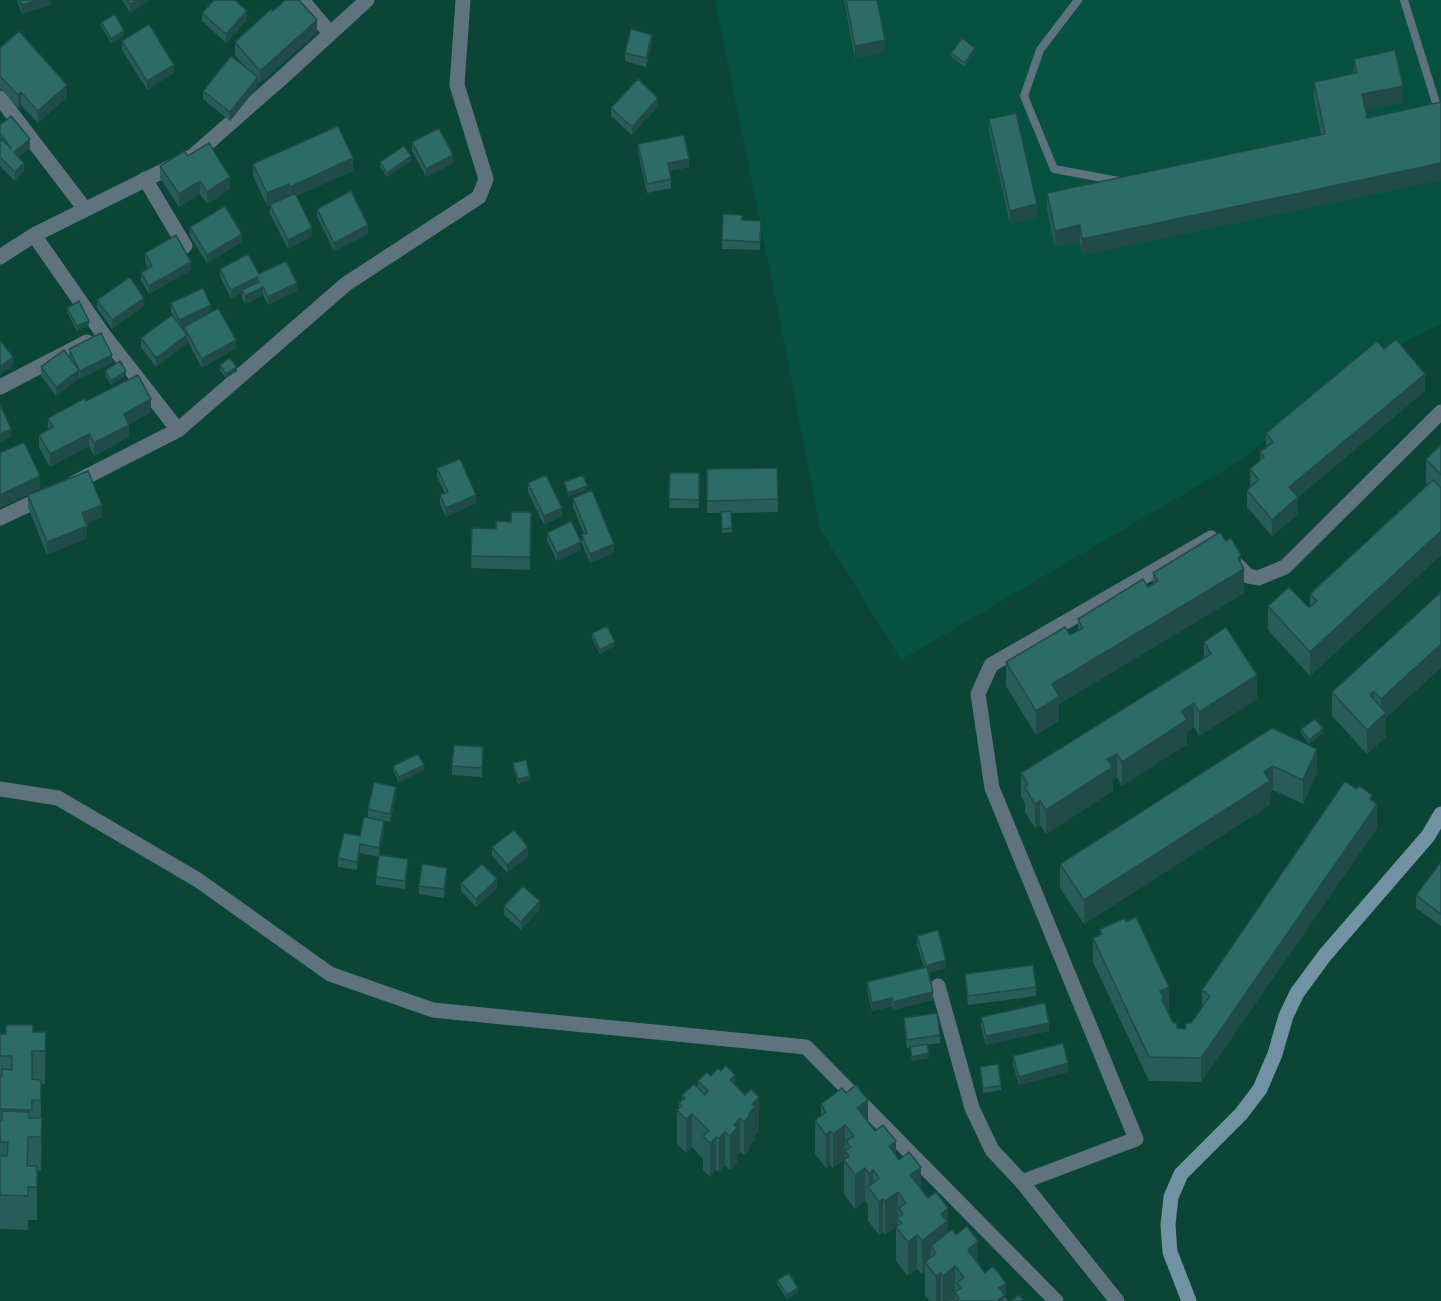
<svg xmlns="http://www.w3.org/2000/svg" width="1441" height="1301" font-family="'Times New Roman',serif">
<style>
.built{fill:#075140}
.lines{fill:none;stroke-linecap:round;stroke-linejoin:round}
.lane{stroke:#5e737d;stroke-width:8}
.street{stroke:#5e737d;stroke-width:15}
.secondary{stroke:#7192a2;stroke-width:15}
.wall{fill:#275c59;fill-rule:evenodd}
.shaded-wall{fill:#204b48}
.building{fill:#2d6b67;stroke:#204b48;stroke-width:1.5}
</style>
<rect width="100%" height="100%" fill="#0a4535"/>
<path class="built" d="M715,0H1441V324L1362,364L1240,461L901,660L820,529L778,310Z"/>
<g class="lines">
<path class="lane" d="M1078,0L1040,50L1024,96L1054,169L1119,181
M1404,0L1441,119"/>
<path class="street" d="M302,0L330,33
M0,98L85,209
M145,179L185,246
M34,235L103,334L178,430
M0,257L34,235L193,156L284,76L367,0
M0,387L87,342
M74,483L178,430L346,284L479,197L486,179L457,85L463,0
M0,518L47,496
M0,789L58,798L198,880L330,974L433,1010L806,1047L1056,1301
M938,986L972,1108L992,1150L1022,1182
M1117,1301L1022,1182L1136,1139L992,788L978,694L991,665L1211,538L1248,576L1258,578L1285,567L1441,412"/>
<path class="secondary" d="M1189,1301L1170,1252L1168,1225L1171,1197L1181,1174L1241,1114L1260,1089L1275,1054L1286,1016L1297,993L1325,955L1428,836L1441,814"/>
</g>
<path class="wall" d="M17,0H51V5L22,14Z
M122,0H150L130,13Z
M844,0H877L885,52L855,59Z
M273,11L317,33L260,83L258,81V86L230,121L203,99V91L246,68L235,55V42Z
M202,13L247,20L226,43L202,21Z
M101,22L124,35L111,43L101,26Z
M122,41L174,73L147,90L122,50Z
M652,43L646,67L625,61V53Z
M0,48L67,97L38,123L21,105L18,108L0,88Z
M975,52L965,67L951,57V53Z
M1354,59L1403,102L1365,110L1367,118L1441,102V180L1082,255L1080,242L1055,247L1047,209V193L1321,135L1314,99V82L1354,74Z
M658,106L632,135L611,116V108Z
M989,119L1037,217L1010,223L989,132Z
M0,125L30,148L19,157L24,171L15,181L0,166Z
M412,142L453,163L426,177L412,151Z
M638,144L689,167L669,171L671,179V188L647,193L638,152Z
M188,156L230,189L207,204L200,194L179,207L160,178V166Z
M411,161L387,177L380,167V162Z
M253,164L353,171L296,196L312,236L288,249L270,214V205L287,197L267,206L253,176Z
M317,209L368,234L334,251L317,217Z
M742,220L761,230L760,250L722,249V240Z
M190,227L242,242L207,263L190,236Z
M145,253L191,270L149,294L141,281V273L148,268L145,262Z
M220,269L259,274L297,291L268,305L263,295L245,304L242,298V293L231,298L220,277Z
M97,300L144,306L112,329L97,308Z
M171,303L211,312L236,348L202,368L187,340V343L156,367L141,347V338L173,316L171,311ZM195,321L184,327V331L181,327Z
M67,308L89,325L77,331L67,312Z
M69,349L112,363L80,379L79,378L56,396L41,376V367L69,357Z
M1384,349L1425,391L1298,497V514L1272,536L1247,507V490L1251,487L1250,485V469L1260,460V452L1266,448V433Z
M220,365L237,371L226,378L220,370Z
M105,371L126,375L111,385L105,375Z
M86,401L151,412L129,424V437L94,456L89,446L50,467L39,447V435L48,430V418Z
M1441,445V555L1310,676L1268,630V606L1309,608L1310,607V594L1428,484L1426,483V459Z
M437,468L476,503L446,517L440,504V495L445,493L437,477Z
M777,468L778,512L731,513L732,532L722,533L721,513H707V469Z
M670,473H699V508H669Z
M528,483L562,516L544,525L528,492Z
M28,495L102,517L86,524L87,538L47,555L28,507Z
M573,498L614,553L590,563L582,544V535L584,534L573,507Z
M531,512L530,570L471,568L472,528L496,529Z
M547,533L581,550L557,561L547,541Z
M1241,563L1244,593L1059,704V721L1036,735L1006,686V662L1070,635L1078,631V619L1148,587L1153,584V573Z
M1441,592L1386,718V737L1367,754L1332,716V692Z
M592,633L615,646L600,654L592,638Z
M1204,642L1257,699L1199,736L1194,727L1187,732V744L1122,786L1117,777L1113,780V791L1046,834L1040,825L1035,828L1025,812V803L1021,797V773L1204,658Z
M1272,728L1317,773L1303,804L1273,790L1270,792V805L1084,924L1060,888V864Z
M1301,729L1323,733L1309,744L1301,734Z
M483,756L482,777L452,775V766Z
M513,763L530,780L518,784L513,767Z
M393,766L424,770L399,782L393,770Z
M396,796L390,822L368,817V809Z
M1372,801L1377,828L1201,1082L1149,1081L1093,962V938L1100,935V929L1169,1011L1167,1012L1173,1023L1177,1028L1185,1029L1191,1023L1202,1007V990Z
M384,830L379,855L408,868L405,889L376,885V877L379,857L360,853L357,870L338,867V858L360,836Z
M492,847L528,856L507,873L492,856Z
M1441,862V926L1416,908V895Z
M447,876L444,898L419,894V886Z
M461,883L497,888L476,907L461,891Z
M504,906L540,909L521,930L504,915Z
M917,936L946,968L928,973L933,1000L893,1010L892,1006L872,1011L867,990V982L924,967L917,945Z
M965,974L1036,987V996L968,1005L965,982Z
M981,1017L1049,1031L986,1045L981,1026Z
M904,1018L940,1035V1043L927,1045L929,1058L912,1061L910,1048H907L904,1027Z
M33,1032H46L45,1084H41V1171H37V1220H28V1230L0,1229V1034Z
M1013,1056L1068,1072L1019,1085L1013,1065Z
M980,1067L1001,1086V1090L983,1093Z
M698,1081L735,1085L759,1131L755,1135V1141L749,1146V1150L744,1155L740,1152L737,1155V1162L730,1170L725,1165L719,1172L716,1170L710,1177L703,1170V1159L692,1147L686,1153L677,1144V1110L679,1108V1103L682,1101V1095L698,1088Z
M821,1104L868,1122L921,1189L948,1232L978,1263L985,1273L1006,1283L955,1301V1300L954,1301H930L925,1295V1272L922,1274L917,1269L908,1276L896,1261V1227L897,1226L885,1235L883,1232L879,1235L868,1221V1205L865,1201L855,1209L844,1194V1160L845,1159L833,1168L830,1165L826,1168L815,1154V1120L821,1116Z
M777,1280L798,1292L787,1299L777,1284Z"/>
<path class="shaded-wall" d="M39,0H51V5L22,14V5Z
M137,0H150L130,13V4Z
M247,11V20L226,43V34Z
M317,20V33L260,83V71Z
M124,31V35L111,43V39Z
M652,35V43L646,67V58Z
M885,40V52L855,59V46Z
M975,48V52L965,67V63Z
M174,65V73L147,90V81Z
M258,77V86L230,121V112Z
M67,85V97L38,123V111Z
M1403,86V102L1362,111V94Z
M21,92V105L18,108V95Z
M658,98V106L632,135V127Z
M30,139V148L14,161V152Z
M453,155V163L426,177V169Z
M411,156V161L387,177V173Z
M353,158V171L290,199V187Z
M689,159V167L668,172V163Z
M24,163V171L15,181V172Z
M1441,163V180L1082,255V239Z
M230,177V189L207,204V192Z
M200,181V194L179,207V194Z
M289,184V196L267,206V193Z
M1037,204V217L1010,223V211Z
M368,225V234L334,251V243Z
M1080,225V242L1055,247V231Z
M312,228V236L288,249V240Z
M242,234V242L207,263V255Z
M191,262V270L149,294V286Z
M257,277V285L242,290V293L231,298V290Z
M297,283V291L268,305V297Z
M263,287V295L245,304V296Z
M144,298V306L112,329V320Z
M211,305V314L179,329V320Z
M89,321V325L77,331V326Z
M187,335V343L156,367V358Z
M236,340V348L202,368V359Z
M112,355V363L80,379V371Z
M13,357V366L0,375V367Z
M237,367V371L226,378V374Z
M79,370V378L56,396V387Z
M126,371V375L111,385V381Z
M1425,374V391L1289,504V487Z
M151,399V412L124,426V414Z
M129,425V437L94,456V443Z
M11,429V437L0,442V434Z
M89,434V446L50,467V454Z
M40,476V489L0,508V495Z
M587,486V490L568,497V493Z
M476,495V503L446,517V508Z
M1298,497V514L1272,536V520Z
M102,505V517L82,526V513Z
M562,508V516L544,525V516Z
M87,526V538L47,555V542Z
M1441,531V555L1310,676V652Z
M581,542V550L557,561V553Z
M614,544V553L590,563V554Z
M1241,555V571L1244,569V593L1059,704V721L1036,735V711L1052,684L1238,558Z
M615,642V646L600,654V650Z
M1441,644V668L1386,718V737L1367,754V730L1381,718V699Z
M1257,675V699L1199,736V712Z
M1374,691V715L1370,695Z
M1194,703V727L1187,732V744L1122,786V762L1181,711Z
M1323,729V733L1309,744V740Z
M1317,749V773L1303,804V780Z
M1117,754V777L1113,780V791L1046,834V810L1107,759Z
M424,765V770L399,782V777Z
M1273,766V790L1270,792V805L1084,924V900Z
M530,776V780L518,784V779Z
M396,787V796L390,822V814Z
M1372,795V811L1377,804V828L1201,1082V1058Z
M1040,801V825L1035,828V804Z
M384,821V830L379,857V848Z
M360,844V853L357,870V862Z
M528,847V856L507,873V865Z
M408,859V868L405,889V881Z
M447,868V876L444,898V889Z
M497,879V888L476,907V899Z
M540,901V909L521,930V922Z
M946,960V968L926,974V966Z
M1169,987V1011L1164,1013L1160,991Z
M933,992V1000L893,1010V1002Z
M892,998V1006L872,1011V1003Z
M1049,1023V1031L986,1045V1036Z
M929,1053V1058L912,1061V1057Z
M1068,1063V1072L1019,1085V1077Z
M735,1075V1109L730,1080Z
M759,1097V1131L755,1135V1141L749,1146V1150L744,1155V1122L752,1104Z
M868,1100V1134L857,1108Z
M692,1114V1147L686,1153V1119Z
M42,1118V1152L41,1171V1137Z
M740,1118V1152L737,1155V1162L730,1170V1136L734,1125Z
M845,1125V1159L833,1168V1134Z
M830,1131V1165L826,1168V1135Z
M725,1132V1165L719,1172V1138Z
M716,1137V1170L710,1177V1143Z
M896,1141V1175L889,1146Z
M921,1167V1201L910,1175Z
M865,1168V1201L855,1209V1175Z
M873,1170V1194L869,1189V1174Z
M898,1192L897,1226L885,1235V1201Z
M883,1199V1232L879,1235V1202Z
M948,1208V1242L936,1253L931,1246V1267L925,1262V1272L922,1274V1241L941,1214Z
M917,1235V1269L908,1276V1242Z
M978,1241V1275L968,1250Z
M955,1266V1300L943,1301V1276Z
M941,1273V1301H936V1276Z
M1006,1283V1301H997L999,1288Z
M798,1288V1292L787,1299V1295Z"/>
<path class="building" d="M20,0H39L22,5Z
M127,0H137L130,4Z
M214,0H235L247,11L226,34L202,13Z
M285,0H299L317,20L260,71L235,42L271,9L273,11Z
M846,0H877L885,40L855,46Z
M115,14L124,31L111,39L101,22Z
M149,24L174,65L147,81L122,41Z
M631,29L652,35L646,58L625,53Z
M19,31L67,85L38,111L21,92L18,95L0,76V48Z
M962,38L975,48L965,63L951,53Z
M1395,50L1403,86L1362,94L1367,118L1441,102V163L1082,239L1080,225L1055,231L1047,193L1325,134L1314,82L1357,73L1354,59Z
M231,56L258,77L230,112L203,91Z
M638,79L658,98L632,127L611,108Z
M1016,113L1037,204L1010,211L989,119Z
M11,116L30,139L14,152L24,163L15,172L0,157V140L1,139L12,149L0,134V125Z
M338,126L353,158L290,187L289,184L267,193L253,164Z
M439,128L453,155L426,169L412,142Z
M684,135L689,159L668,163L671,179L647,184L638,144Z
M209,143L230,177L207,192L200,181L179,194L160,166L184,151L188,156Z
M404,146L411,156L387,173L380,162Z
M351,191L368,225L334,243L317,209Z
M295,193L312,228L288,240L270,205Z
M225,206L242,234L207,255L190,227Z
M723,214L742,215V220L761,221L760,242L722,240Z
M176,235L191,262L149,286L141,273L152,266L145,253Z
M248,254L259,274L286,261L297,283L268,297L263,287L245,296L242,290L259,282L257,277L231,290L220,269Z
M130,277L144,298L112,320L97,300Z
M203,288L211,305L179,320L171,303Z
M79,301L89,321L77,326L67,308Z
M218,308L236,340L202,359L184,327Z
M172,315L187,335L156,358L141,338Z
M101,333L112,355L80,371L69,349Z
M1396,339L1425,374L1289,487L1298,497L1272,520L1247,490L1259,480L1250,469L1264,457L1260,452L1273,442L1266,433L1377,341L1384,349Z
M0,340L13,357L0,367Z
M64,350L79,370L56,387L41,367Z
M230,358L237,367L226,374L220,365Z
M120,361L126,371L111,381L105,371Z
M138,375L151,399L124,414L129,425L94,443L89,434L50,454L39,435L53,427L48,418L85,398L86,401Z
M0,404L11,429L0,434Z
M24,442L40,476L0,495V453Z
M1441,445V475L1426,459Z
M460,459L476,495L446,508L440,495L448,492L437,468Z
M777,468L778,499L707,501V469Z
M88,471L102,505L82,513L87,526L47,542L28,495Z
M670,473H699V500L669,499Z
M546,475L562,508L544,516L528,483Z
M583,475L587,486L568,493L564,482Z
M1433,480L1441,488V531L1310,652L1268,606L1289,587L1309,608L1317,601L1310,594Z
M592,490L614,544L590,554L582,535L587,533L573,498Z
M731,511L732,528L722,529L721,512Z
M511,512H531L530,557L471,556L472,528L496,529V521L511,522Z
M571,521L581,542L557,553L547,533Z
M1220,532L1226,541L1231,538L1241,555L1238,558L1244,569L1052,684L1059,697L1036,711L1006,662L1065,627L1070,635L1083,628L1078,619L1143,579L1148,587L1158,581L1153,573Z
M1441,592V644L1381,699L1374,691L1370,695L1386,713L1367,730L1332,692Z
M607,626L615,642L600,650L592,633Z
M1226,627L1257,675L1199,712L1194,703L1181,711L1187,720L1122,762L1117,754L1107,759L1113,767L1046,810L1040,801L1035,804L1025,788L1028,784L1021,773L1211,654L1204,642Z
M1315,719L1323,729L1309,740L1301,729Z
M1272,728L1317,749L1303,780L1273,766L1264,772L1270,781L1084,900L1060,864Z
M454,745L483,747L482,768L452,766Z
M418,754L424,765L399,777L393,766Z
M526,760L530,776L518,779L513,763Z
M1345,781L1356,789L1359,786L1372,795L1370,799L1377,804L1201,1058L1149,1057L1093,938L1102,934L1100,929L1125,918L1126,922L1136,917L1169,987L1160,991L1164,999L1162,1000L1173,1023H1177V1028L1185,1029L1186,1023H1191L1210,996L1202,990Z
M374,782L396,787L390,814L368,809Z
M364,817L384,821L379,848L360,844L357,862L338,858L344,833L360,836Z
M514,830L528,847L507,865L492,847Z
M379,855L408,859L405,881L376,877Z
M1441,862V914L1416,895Z
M422,864L447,868L444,889L419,886Z
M482,864L497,879L476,899L461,883Z
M523,886L540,901L521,922L504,906Z
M938,930L946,960L926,966L917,936Z
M1033,965L1036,987L968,996L965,974Z
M927,967L933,992L893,1002L892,998L872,1003L867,982Z
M1045,1003L1049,1023L986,1036L981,1017Z
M937,1013L940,1035L907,1040L904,1018Z
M6,1025H33V1032H46L45,1051H32V1079L41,1080V1100H32V1110L0,1109V1076H2V1069L12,1070V1056H0V1034H6Z
M1063,1043L1068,1063L1019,1077L1013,1056Z
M927,1044L929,1053L912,1057L910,1047Z
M998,1064L1001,1086L983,1088L980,1067Z
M726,1065L735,1075L730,1080L745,1095L751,1089L759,1097L752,1104L755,1107L749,1114V1116L744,1122L740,1118L734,1125L737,1128L730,1136L725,1132L719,1138L716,1137L710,1143L703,1136L709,1131L692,1114L686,1119L677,1110L682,1106L679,1103L685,1098L682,1095L694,1084L705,1095L708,1091L698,1081L707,1072L711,1076L718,1068L721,1071Z
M856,1085L868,1100L857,1108L875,1131L883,1125L896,1141L889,1146L899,1160L909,1152L921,1167L910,1175L928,1198L936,1192L948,1208L941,1214L947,1221L922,1241L917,1235L908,1242L896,1227L902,1223L897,1218L903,1214L899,1208L906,1203L898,1192L885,1201L883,1199L879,1202L868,1187L879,1178L873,1170L869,1174L865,1168L855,1175L844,1160L849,1156L845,1151L851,1147L846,1141L854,1136L845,1125L833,1134L830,1131L826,1135L815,1120L826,1112L821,1104L842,1088L846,1093Z
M2,1111L29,1112V1118H42L41,1137H28L27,1166H37V1187H28V1196L0,1195V1156H7L8,1142H0V1120H2Z
M967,1226L978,1241L968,1250L985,1273L993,1266L1006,1283L999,1288L1005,1295L997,1301H955L959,1298L955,1292L961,1288L957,1283L964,1277L955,1266L943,1276L941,1273L936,1276L925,1262L936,1253L931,1246L952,1229L956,1235Z
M789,1273L798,1288L787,1295L777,1280Z
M1019,1295L1024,1301H1011Z
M1005,1297L1008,1301H1000Z"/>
</svg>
